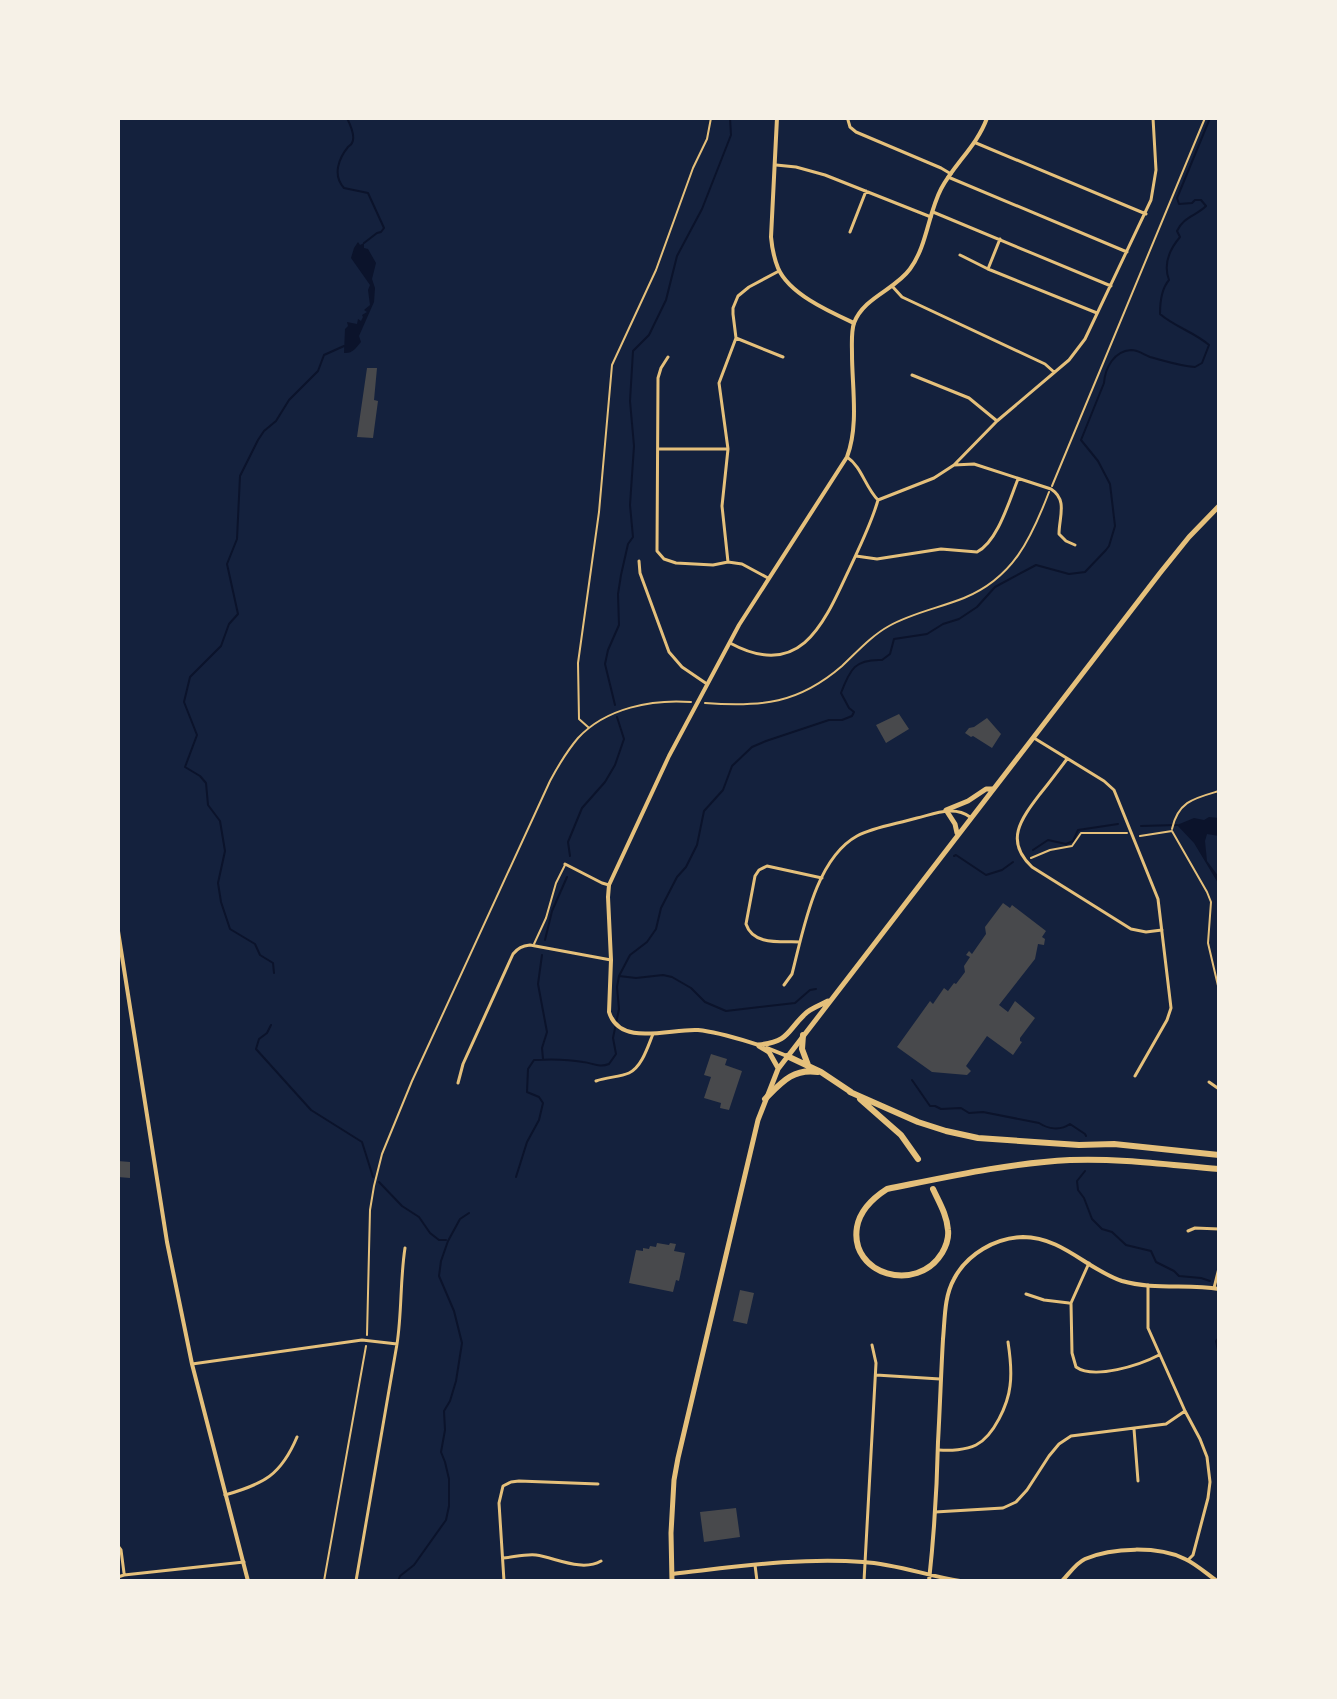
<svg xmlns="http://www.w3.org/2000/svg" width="1337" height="1699" font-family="Rubik,sans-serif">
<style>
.water{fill:#0b132b}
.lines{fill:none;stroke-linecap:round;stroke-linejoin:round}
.stream{stroke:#0b132b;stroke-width:2}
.building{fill:#48494c}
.path{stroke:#e5c07b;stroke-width:2}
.service{stroke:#e5c07b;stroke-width:2}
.minor{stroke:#e5c07b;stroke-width:3}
.tertiary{stroke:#e5c07b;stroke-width:4}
.secondary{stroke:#e5c07b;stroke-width:4}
.primary{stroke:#e5c07b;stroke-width:5}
.motorway{stroke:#e5c07b;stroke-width:6}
</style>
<rect width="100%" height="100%" fill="#14213d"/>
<path class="water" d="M358,242L360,245L364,243V248L368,249L376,263L372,279L375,288L374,302L359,336L361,342C356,348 352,354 344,353L345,329L348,326L347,322L357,324L358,319L361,321L363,317L362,315L367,312L364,310L370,305L368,290L370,285L351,258L354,248Z
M1209,817L1219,818V836L1207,834L1205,841L1207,861L1219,877L1218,883L1194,843L1177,825L1194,818L1204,820Z"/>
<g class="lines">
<path class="stream" d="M347,118C350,124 356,136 352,143C351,145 349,146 348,147C339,158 332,175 344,188L368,193L384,228L381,232L377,233L364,243
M615,705L605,664L608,650L619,625L618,594L621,575L628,544L633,537L630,505L634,446L630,401L633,351L649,335L666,300L677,256L702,209L731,135L730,118
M1141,826L1177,825
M1033,850L1048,840L1066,844L1073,841L1078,830L1118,824
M570,856L568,842L582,808L605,782L615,765L624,739L617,717
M954,856L956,855L986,875L1002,870L1013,862
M545,940L552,911L567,877
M542,955L538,984L547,1032L542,1048L543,1059
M274,973L273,963L260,955L255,944L230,929L221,902L218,883L225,851L220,821L208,805L206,783L200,776L185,767L197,735L184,702L190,677L221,646L229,624L238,614L227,564L237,539L240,476L258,440L264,431L276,421L289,400L318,371L324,355L344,346
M619,976L636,978L663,975L672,977L691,988L705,1002L726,1011L795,1003L810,990L816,989
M271,1025L267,1033L259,1039L256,1049L311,1110L362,1142L373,1177
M912,1080L930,1106H935L941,1109L961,1108L969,1113L983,1112L1039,1123C1048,1129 1060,1131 1070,1124L1085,1134L1086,1136
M1085,1171L1077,1181L1078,1190L1084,1198L1092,1219L1102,1229L1112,1232L1126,1245L1151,1251L1156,1262L1174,1271L1179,1276L1201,1278L1210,1281
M516,1177L527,1142L539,1120L543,1103L539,1097L527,1092L528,1069L534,1060C550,1059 567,1059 583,1062C593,1063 599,1068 609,1064L616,1054L613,1038L619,1009L617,987L619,976L630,955L647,942L656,929L661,908L677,877L686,867L697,845L704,811L723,790L732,766L752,747L766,741L829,720H842L852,716L854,712L849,708L841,693C850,669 855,659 882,660L890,654L894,639L927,634L943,624L959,619L977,607L995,587L1036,565L1069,574L1085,572L1106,550L1109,546L1115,526L1110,484L1098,461L1081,440L1104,383C1105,368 1114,351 1131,350C1138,350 1143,354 1150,357C1165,361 1180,366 1195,367L1202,363L1209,345C1194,332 1175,327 1160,314C1160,303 1162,288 1169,280C1163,264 1169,250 1180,237L1177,231C1183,217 1196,216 1206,206L1201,200H1195L1192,203L1179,204L1177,198L1210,118
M379,1182L402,1206L419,1217L430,1233L439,1240H446
M1219,1337L1216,1341L1219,1355
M398,1581L400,1576L414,1565L446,1520L449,1506V1479L445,1462L441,1452L445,1430L444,1411L450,1401L456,1381L462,1343L454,1311L439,1276L441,1261L448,1241L460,1219L469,1213"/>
</g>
<path class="building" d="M367,368H377L374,400L378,401L373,438L357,437Z
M899,714L909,729L886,743L876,725Z
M987,718L1001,734L992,748L973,736L971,737L965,733L969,728L974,727Z
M1003,903L1010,908L1012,905L1046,931L1042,937L1045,939L1044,945L1038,944L1035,959L999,1005L1008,1012L1015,1001L1035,1018L1020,1038V1041L1022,1042L1013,1055L987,1036L966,1066L971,1071L967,1075L932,1072L897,1047L930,1001L933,1004L944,988L948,991L954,983L956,984L965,972L964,966L970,957L966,955L969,951L972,954L986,934L985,927Z
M711,1054L727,1059L725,1065L742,1071L729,1110L720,1108L721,1103L704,1098L711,1077L704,1075Z
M118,1161L130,1162V1178L118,1177Z
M657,1243L669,1245L670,1243L676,1244L674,1251L685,1253L679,1281L676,1280L673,1292L629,1283L636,1250L643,1251V1248L649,1249L650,1246L656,1247Z
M740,1290L754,1293L747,1324L733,1321Z
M736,1508L740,1537L704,1542L700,1512Z"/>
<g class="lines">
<path class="path" d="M1052,486L1205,118
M705,703C762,707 798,704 842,666C857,652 871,636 889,626C912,613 939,608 964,598C1013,578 1031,539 1049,492
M588,727L579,719L578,663L599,512L612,365L656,270L693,168L707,139L711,118
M1172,829C1178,801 1195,798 1219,791
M1140,836L1172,831L1207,892L1211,902L1208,943L1219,990
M1031,858L1050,850L1072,846L1081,833H1127
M367,1335L370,1210L374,1186L382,1154L412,1081L550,781C558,766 567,751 578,738C606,708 652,699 691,702
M324,1581L366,1346"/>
<path class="service" d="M534,944L546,918L556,883L565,865"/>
<path class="minor" d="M848,120L850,127L856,132L941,168L951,174
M976,143L1146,214
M776,165L796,167L825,175L931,217
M948,177L1127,252
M933,212L1111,286
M850,232L866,191
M960,255L988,269L1097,313
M988,269L1000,239
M892,286L902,297L1045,364L1054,372
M736,338L783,357
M668,357L661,368L658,378L657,551L664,559L676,563L713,565L728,562L742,564L768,578
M912,375L969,398L997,421
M658,449H728
M847,457C862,467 865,487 878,500L934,478L954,465L974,464L1051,489C1068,500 1059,517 1059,534L1066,541L1075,545
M954,465L997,421L1069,360L1085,339L1151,200L1156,170L1153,118
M856,556L877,559L941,549L977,552C998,541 1009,501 1018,479
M639,561L640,573L669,652L682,667L707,684
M728,562L722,506L728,449L719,383L736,338L733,314V308L738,296L749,287L779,271
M730,643C798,680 822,628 847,574C858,550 871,525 878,500
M1034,738L1104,781L1114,790L1158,899L1171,1008L1167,1020L1135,1076
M1067,759C1058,771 1049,783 1040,794C1021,819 1004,841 1032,867L1131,929L1146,932L1162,930
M565,864L602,883L609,885
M800,942C782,941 753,946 746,924L755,876L759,870L767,866L822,878
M784,985L792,974C803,932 815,859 857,836C874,827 897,824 917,818C934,814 954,805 970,817
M596,1081C607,1077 620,1077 629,1073C642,1067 648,1046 653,1034
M1209,1082L1219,1089
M458,1083L463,1064L513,954C518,948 522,946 530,945L611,960
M1188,1231L1195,1228L1219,1229
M1089,1263L1071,1303L1072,1353L1076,1367C1094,1380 1140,1365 1159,1355
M1148,1285V1328L1185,1411L1200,1439L1207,1457L1210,1482L1208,1498L1193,1555L1188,1560
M1214,1288L1219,1268
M1026,1294L1044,1300L1069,1303
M192,1364L362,1340L397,1344
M876,1375L940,1379
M1134,1429L1138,1481
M939,1450C950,1451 966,1450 976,1445C994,1436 1008,1404 1010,1386C1012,1372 1010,1355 1008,1342
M225,1495C264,1484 281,1475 297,1437
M935,1512L1003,1508L1016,1502L1027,1490L1049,1456L1059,1444L1071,1436L1166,1424L1185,1411
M118,1546L121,1550L124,1573
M503,1558C514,1557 525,1554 536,1555C556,1558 582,1572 601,1561
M755,1565L757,1581
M118,1577L124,1575L244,1562
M356,1581L397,1344C402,1312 400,1280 405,1248
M504,1581L499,1503L503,1486L511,1482L519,1481L598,1484
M864,1581L876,1363L872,1345"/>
<path class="tertiary" d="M777,118L771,237C772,248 774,258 778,268C789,294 830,312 854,323
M672,1574C735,1567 800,1557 863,1562C897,1564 927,1576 960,1581
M929,1581C934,1535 937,1488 938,1442C940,1407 941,1373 943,1339C945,1319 944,1297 954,1279C967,1254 995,1238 1023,1237C1062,1237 1088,1270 1122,1281C1153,1290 1188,1284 1219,1289
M1062,1581C1069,1574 1076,1563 1085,1559C1112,1547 1159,1546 1185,1559C1196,1564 1207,1574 1217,1581"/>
<path class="secondary" d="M118,931L167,1242L192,1364L248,1581
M759,1045C739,1039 719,1032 698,1030C671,1028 620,1048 609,1012L611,960L608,897L609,885L669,756L739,625L847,457C859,425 852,387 852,354C852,344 851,332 854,323C864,297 895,290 910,269C927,246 928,214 941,189C954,164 977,146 987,118
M767,1048L787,1056"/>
<path class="primary" d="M957,833L955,824L946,810L968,801L986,789H992
M759,1045C790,1041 786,1032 805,1014C811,1008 821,1005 828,1001
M759,1046L769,1052L778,1068
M672,1581L671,1533L674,1480L678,1458L758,1120L778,1069L1160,573L1189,537L1219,506"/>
<path class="motorway" d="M803,1035L802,1049L808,1065
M787,1056L821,1072L851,1092
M850,1092L918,1122L946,1131L978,1138L1079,1145L1114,1144L1219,1155
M765,1099C781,1083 793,1068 818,1072
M860,1099L901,1135L918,1159
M933,1189C939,1202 947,1215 948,1230C949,1238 946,1246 942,1253C917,1294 849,1275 857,1227C860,1210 873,1198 887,1189C947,1177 1009,1163 1070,1160C1120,1158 1170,1165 1219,1169"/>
</g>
<rect width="1337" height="1699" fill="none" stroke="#f6f1e7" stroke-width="240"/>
</svg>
